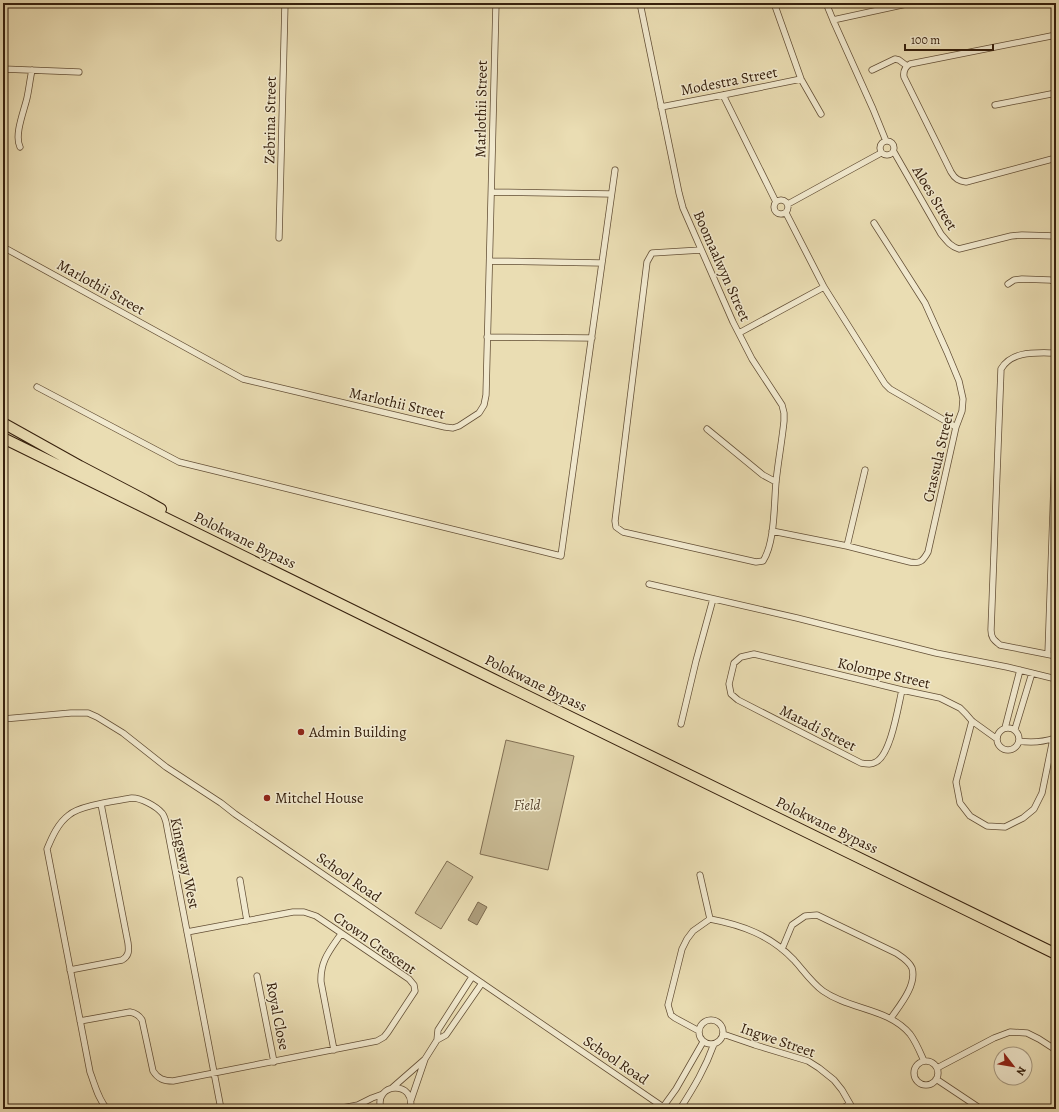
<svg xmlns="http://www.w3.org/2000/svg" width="1059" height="1112" font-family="Alegreya,serif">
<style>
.green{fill:#cbbd97;stroke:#806e52}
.water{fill:#ad9d7b;stroke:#7d6b4f}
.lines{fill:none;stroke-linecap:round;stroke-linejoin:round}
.street-casing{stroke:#634f36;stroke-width:7}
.highway-casing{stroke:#36200d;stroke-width:12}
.street{stroke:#f1e9ce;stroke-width:5.5}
.highway{stroke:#eaddb3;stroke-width:10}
.poi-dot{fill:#8f2418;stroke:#f1e9ce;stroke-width:1.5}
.labels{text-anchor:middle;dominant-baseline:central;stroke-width:3;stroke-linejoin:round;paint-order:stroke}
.street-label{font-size:15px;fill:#36200d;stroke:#f1e9ce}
.poi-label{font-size:15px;fill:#36200d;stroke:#f1e9ce;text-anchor:start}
.park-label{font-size:15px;font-style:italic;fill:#5b4730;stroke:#f1e9ce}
</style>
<rect width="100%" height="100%" fill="#eaddb3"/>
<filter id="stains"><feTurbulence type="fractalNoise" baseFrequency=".005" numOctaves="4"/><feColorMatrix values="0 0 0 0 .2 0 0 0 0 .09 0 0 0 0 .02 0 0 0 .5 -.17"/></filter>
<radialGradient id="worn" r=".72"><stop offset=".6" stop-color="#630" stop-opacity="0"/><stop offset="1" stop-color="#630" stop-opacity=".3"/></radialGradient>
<path class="green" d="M506,740L574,756L548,870L480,854Z
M447,861L473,877L441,929L415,913Z"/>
<path class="water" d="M478,902L487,907L477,925L468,920Z"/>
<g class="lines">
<defs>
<path id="street" d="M640,3L679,193L683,208L733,322L752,359L782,405L784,413V421C782,441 778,462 776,482C774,504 775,543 763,561L756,562L623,532L616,527L615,521L616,513L647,262L652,253L701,250
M774,3L801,79L821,114
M826,3L833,20L873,109L886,141
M833,20L911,3
M1056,35L910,64C905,67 903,71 904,77L951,172C955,179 959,181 966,182L1056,158
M3,69L79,72
M872,70L895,59L899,60L907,66
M723,95L776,202
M995,105L1056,93
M661,107L723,95L801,79
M880 148a7 7 0 1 1 14 0a7 7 0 1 1-14 0Z
M20,147C14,135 24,111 27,98C29,89 30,79 32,70
M894,152L941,234C947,241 950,246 959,249L1011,236L1022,235L1056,236
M492,192L611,194
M774 207a7 7 0 1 1 14 0a7 7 0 1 1-14 0Z
M788,204L881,153
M786,213L824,287L885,384L890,389L956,427
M279,238L285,3
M3,247L243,379L445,427L453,428L459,426L479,413L484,405L486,395L496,3
M490,261L602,263
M1008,284L1014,280L1022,279L1050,280L1056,282
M739,333L824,287
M487,337L592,338
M1056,353C1037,353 1012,350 1001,369L991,630C991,638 994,640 1000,645L1056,656
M37,387L179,462L561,556L615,170
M707,429L763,475L776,482
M772,531L847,546L910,562C920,564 923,561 928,552L956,427L962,411L963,399L959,381L947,352L925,303L874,223
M847,546L865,470
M649,584L797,618L936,653L1007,667L1056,679
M1048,654L1056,425
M902,690C898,707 891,754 876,762C871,765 867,764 861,763L738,700L731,694L729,684L734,663L741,657L754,654L902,690L940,698L960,708L966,714L972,721L997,739
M3,719L71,713H88L97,717L123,733L166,767L221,803L235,814L666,1109
M972,721L956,782L960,803L970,816L987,826L1005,827L1023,818L1034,809L1042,793L1053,739
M681,724L696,661L713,599
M997 739a11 11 0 1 1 22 0a11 11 0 1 1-22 0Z
M1005,728L1020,670
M1015,729L1032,673
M1019,741C1031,743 1043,742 1055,738
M700,875L710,919
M240,880L247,921
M782,949L792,925L805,916L817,915L896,953C902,957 909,961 912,968C917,985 900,1005 891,1018
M70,970L122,960C129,956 129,951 128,943L101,804
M257,976L274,1062
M699 1032a12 12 0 1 1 24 0a12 12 0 1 1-24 0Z
M80,1021L130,1012C136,1013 139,1015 142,1020L153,1071C158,1079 164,1081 173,1081L377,1041L384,1037L388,1032L415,991L414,985L409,979L316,916L304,912H293L187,932
M699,1031L675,1018L671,1015L668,1005L682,949L687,939L693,931L710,919C742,925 770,935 794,960C803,970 812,983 823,991C850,1010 888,1008 910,1034C916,1042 920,1052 924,1061
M723,1034L755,1045L808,1061L819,1068L834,1080L842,1090L853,1109
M437,1040L438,1030L472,977
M334,1050L321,982C320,961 330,950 341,934
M914 1073a12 12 0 1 1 24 0a12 12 0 1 1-24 0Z
M937,1068L994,1038L1010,1032L1027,1033L1039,1039L1056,1050
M936,1079L981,1109
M392,1088L424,1060
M411,1100L425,1059L437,1040L446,1035L482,983
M358,1105L371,1109
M663,1107L676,1089L703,1042
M107,1109C98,1099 95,1085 90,1072L47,849C52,837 58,823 69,815C80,805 117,801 132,798C141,798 156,806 162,813C164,815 165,819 166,822L221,1109
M337,1109L358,1105L372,1098L383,1094
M381,1109C373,1082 417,1080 410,1109
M680,1109C694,1087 705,1069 714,1044
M841,1109L850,1104"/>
<path id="highway" d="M3,423L80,466L145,500L161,509
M3,438L495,680L1056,954"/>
</defs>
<use href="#street" class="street-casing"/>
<use href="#highway" class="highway-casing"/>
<use href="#street" class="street"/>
<use href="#highway" class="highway"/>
</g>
<g class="poi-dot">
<circle cx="301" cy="732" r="4"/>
<circle cx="267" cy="798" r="4"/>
</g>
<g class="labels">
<g class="street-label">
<text transform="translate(729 81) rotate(-11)">Modestra Street</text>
<text transform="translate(481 109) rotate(-89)">Marlothii Street</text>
<text transform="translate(270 120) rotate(-89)">Zebrina Street</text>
<text transform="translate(935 198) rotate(59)">Aloes Street</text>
<text transform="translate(722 266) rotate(66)">Boomaalwyn Street</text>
<text transform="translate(101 287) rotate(29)">Marlothii Street</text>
<text transform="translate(397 403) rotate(13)">Marlothii Street</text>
<text transform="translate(938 457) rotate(-77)">Crassula Street</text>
<text transform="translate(245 540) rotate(26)">Polokwane Bypass</text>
<text transform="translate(884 673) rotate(13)">Kolompe Street</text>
<text transform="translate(536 683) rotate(26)">Polokwane Bypass</text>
<text transform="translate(818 728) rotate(27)">Matadi Street</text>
<text transform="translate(827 825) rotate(26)">Polokwane Bypass</text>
<text transform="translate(185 863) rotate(78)">Kingsway West</text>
<text transform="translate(349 877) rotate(35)">School Road</text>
<text transform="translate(375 943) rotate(35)">Crown Crescent</text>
<text transform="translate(278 1016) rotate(79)">Royal Close</text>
<text transform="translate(778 1040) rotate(19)">Ingwe Street</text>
<text transform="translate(616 1060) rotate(34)">School Road</text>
</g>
<g class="poi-label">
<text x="309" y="732">Admin Building</text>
<text x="275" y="798">Mitchel House</text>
</g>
<g class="park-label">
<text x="527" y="805">Field</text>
</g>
</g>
<rect width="1059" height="1112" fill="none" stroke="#eaddb3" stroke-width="16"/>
<rect x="4" y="4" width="1051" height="1104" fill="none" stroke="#36200d" stroke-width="2"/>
<rect x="8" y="8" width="1043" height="1096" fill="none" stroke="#36200d"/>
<g transform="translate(1013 1066) rotate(121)"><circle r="19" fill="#f1e9ce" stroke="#a69981"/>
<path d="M0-3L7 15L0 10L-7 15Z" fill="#8f2418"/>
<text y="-6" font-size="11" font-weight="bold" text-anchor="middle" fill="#36200d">N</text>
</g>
<path d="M905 44v6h88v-6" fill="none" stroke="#36200d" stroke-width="2"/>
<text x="911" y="44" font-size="12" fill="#36200d" stroke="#f1e9ce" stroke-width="3" paint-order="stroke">100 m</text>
<rect width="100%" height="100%" filter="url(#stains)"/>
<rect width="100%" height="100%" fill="url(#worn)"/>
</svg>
